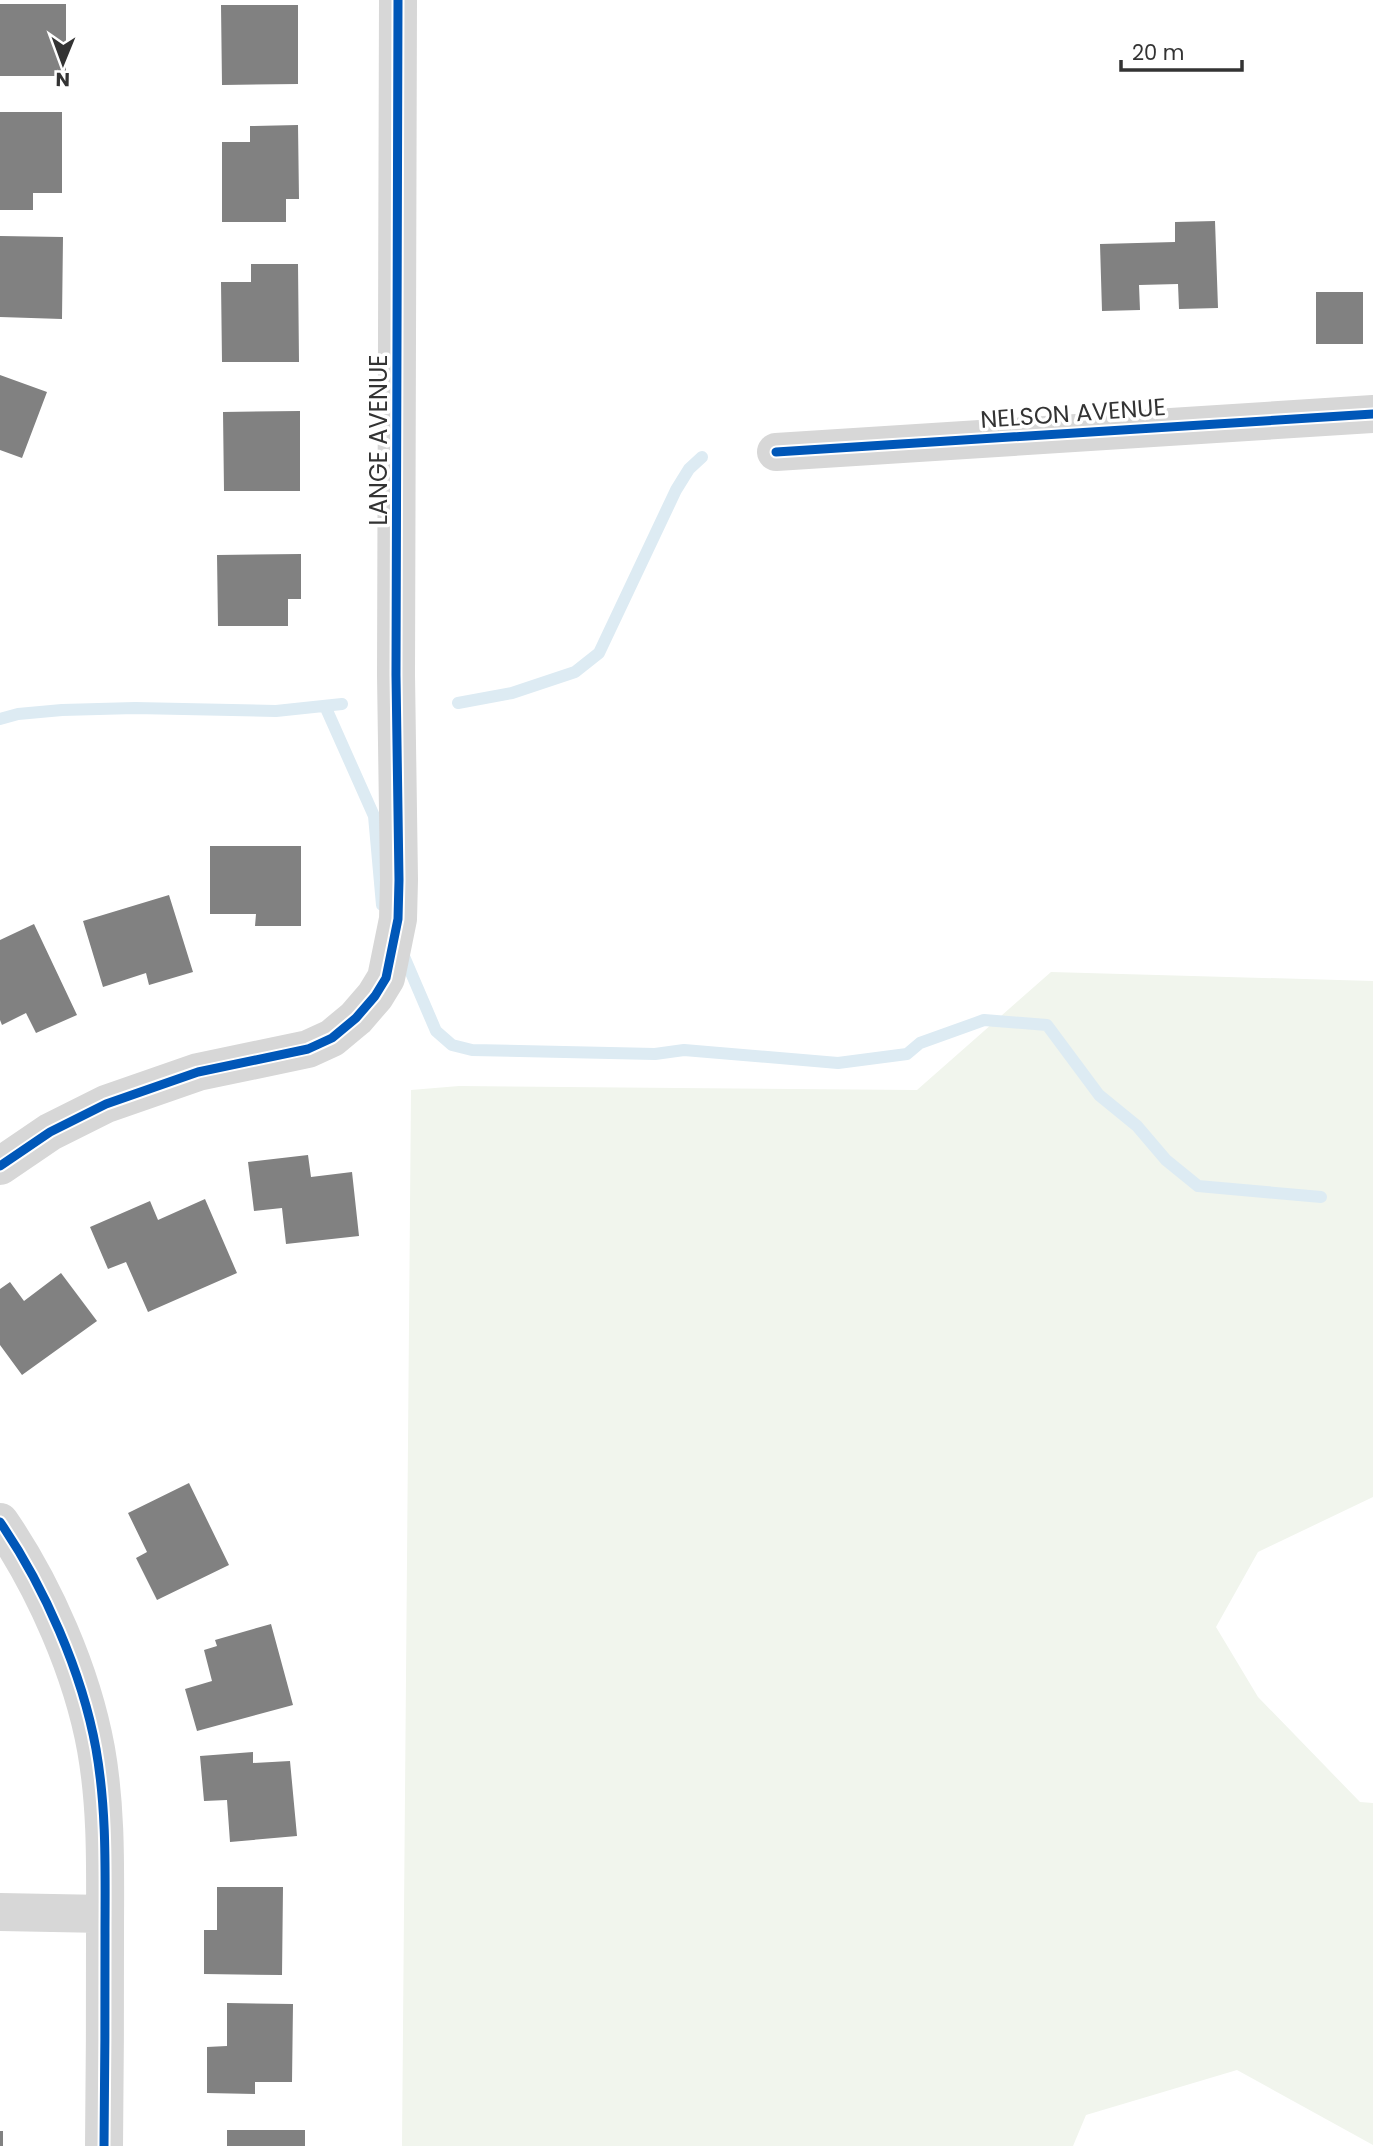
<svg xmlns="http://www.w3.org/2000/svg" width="1373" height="2146" font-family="Poppins,sans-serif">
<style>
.green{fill:#f1f5ed}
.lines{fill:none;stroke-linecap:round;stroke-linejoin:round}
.stream{stroke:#ddebf3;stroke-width:12}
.building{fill:#818181}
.minor{stroke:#d7d7d7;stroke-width:38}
.cycleway-casing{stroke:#fff;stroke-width:13}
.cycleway{stroke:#0057b8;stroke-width:9}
.labels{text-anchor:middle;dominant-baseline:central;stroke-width:7;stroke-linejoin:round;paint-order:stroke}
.street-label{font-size:24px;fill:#333;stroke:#fff}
</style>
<rect width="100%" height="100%" fill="#fff"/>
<path class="green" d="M1051,972L1373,981V1497L1258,1552L1216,1627L1258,1697L1360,1802L1373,1803V2145L1237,2070L1086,2115L1073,2146H402L411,1090L459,1086L917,1090Z"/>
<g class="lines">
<path class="stream" d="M458,703L512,693L575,672L599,653L676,490L689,469L702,457
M325,706L374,816L382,905
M0,719L18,714L62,710L135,708L276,711L342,704
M403,954L436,1031L452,1045L472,1050L655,1054L684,1050L838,1063L907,1054L920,1043L984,1020L1047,1025L1099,1095L1137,1126L1166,1160L1198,1186L1321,1197"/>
</g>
<path class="building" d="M0,4H66V76H0Z
M221,5H298V84L222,85Z
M0,112H62V193H33V210H0Z
M298,125L299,199H286V222H222V142H250V126Z
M1215,221L1218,308L1179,309L1178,284L1139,285L1140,310L1102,311L1100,244L1175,242V222Z
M0,236L63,237L62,319L0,317Z
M251,264H298L299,362H222L221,282H251Z
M1316,292H1363V344H1316Z
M0,375L47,392L22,458L0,450Z
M300,411V491H224L223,412Z
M301,554V599H288V626H218L217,555Z
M210,846H301V926H255L256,914H210Z
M169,895L193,972L149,985L146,973L103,987L83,921Z
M34,924L77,1015L36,1033L26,1013L2,1025L0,1020V940Z
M308,1155L311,1177L352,1172L359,1236L286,1244L282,1208L254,1211L248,1162Z
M205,1199L237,1273L148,1312L126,1262L108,1269L90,1227L150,1201L158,1220Z
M61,1273L97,1321L22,1375L0,1345V1289L10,1282L24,1301Z
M189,1483L229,1565L157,1600L136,1558L147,1552L128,1513Z
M271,1624L293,1705L197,1731L185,1689L212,1681L204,1650L217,1646L215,1640Z
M253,1752V1763L290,1761L297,1836L230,1842L227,1800L204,1801L200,1756Z
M217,1887H283L282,1975L204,1974V1930H217Z
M227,2003L293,2004L292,2082H255V2094L207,2093V2047L227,2046Z
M227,2130H305V2146H227Z
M0,2131H3V2146H0Z"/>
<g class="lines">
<path class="minor" d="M776,452L1373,414
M0,1166L50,1132L106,1104L198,1072L308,1049L332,1038L356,1018L375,996L386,978L398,919L399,880L396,675L398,0
M0,1522C44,1586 82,1672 96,1749C107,1811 105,1872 105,1934C105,2005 105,2075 104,2146
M0,1912L105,1914"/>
<defs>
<path id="cycleway" d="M776,452L1373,414
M0,1166L50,1132L106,1104L198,1072L308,1049L332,1038L356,1018L375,996L386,978L398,919L399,880L396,675L398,0
M0,1522C44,1586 82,1672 96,1749C107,1811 105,1872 105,1934C105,2005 105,2075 104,2146"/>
</defs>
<use href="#cycleway" class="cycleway-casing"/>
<use href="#cycleway" class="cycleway"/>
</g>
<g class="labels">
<g class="street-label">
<text transform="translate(1073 413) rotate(-4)">NELSON AVENUE</text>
<text transform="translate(378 440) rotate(-90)">LANGE AVENUE</text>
</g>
</g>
<g transform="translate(63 63) rotate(181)" stroke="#ffffff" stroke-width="5" paint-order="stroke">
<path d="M0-5L12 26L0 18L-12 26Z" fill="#333333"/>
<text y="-10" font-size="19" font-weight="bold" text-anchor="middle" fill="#333333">N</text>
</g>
<path d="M1121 60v10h121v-10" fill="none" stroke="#333333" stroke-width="3.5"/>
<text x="1132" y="60" font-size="21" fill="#333333" stroke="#ffffff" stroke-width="5" paint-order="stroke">20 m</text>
</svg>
